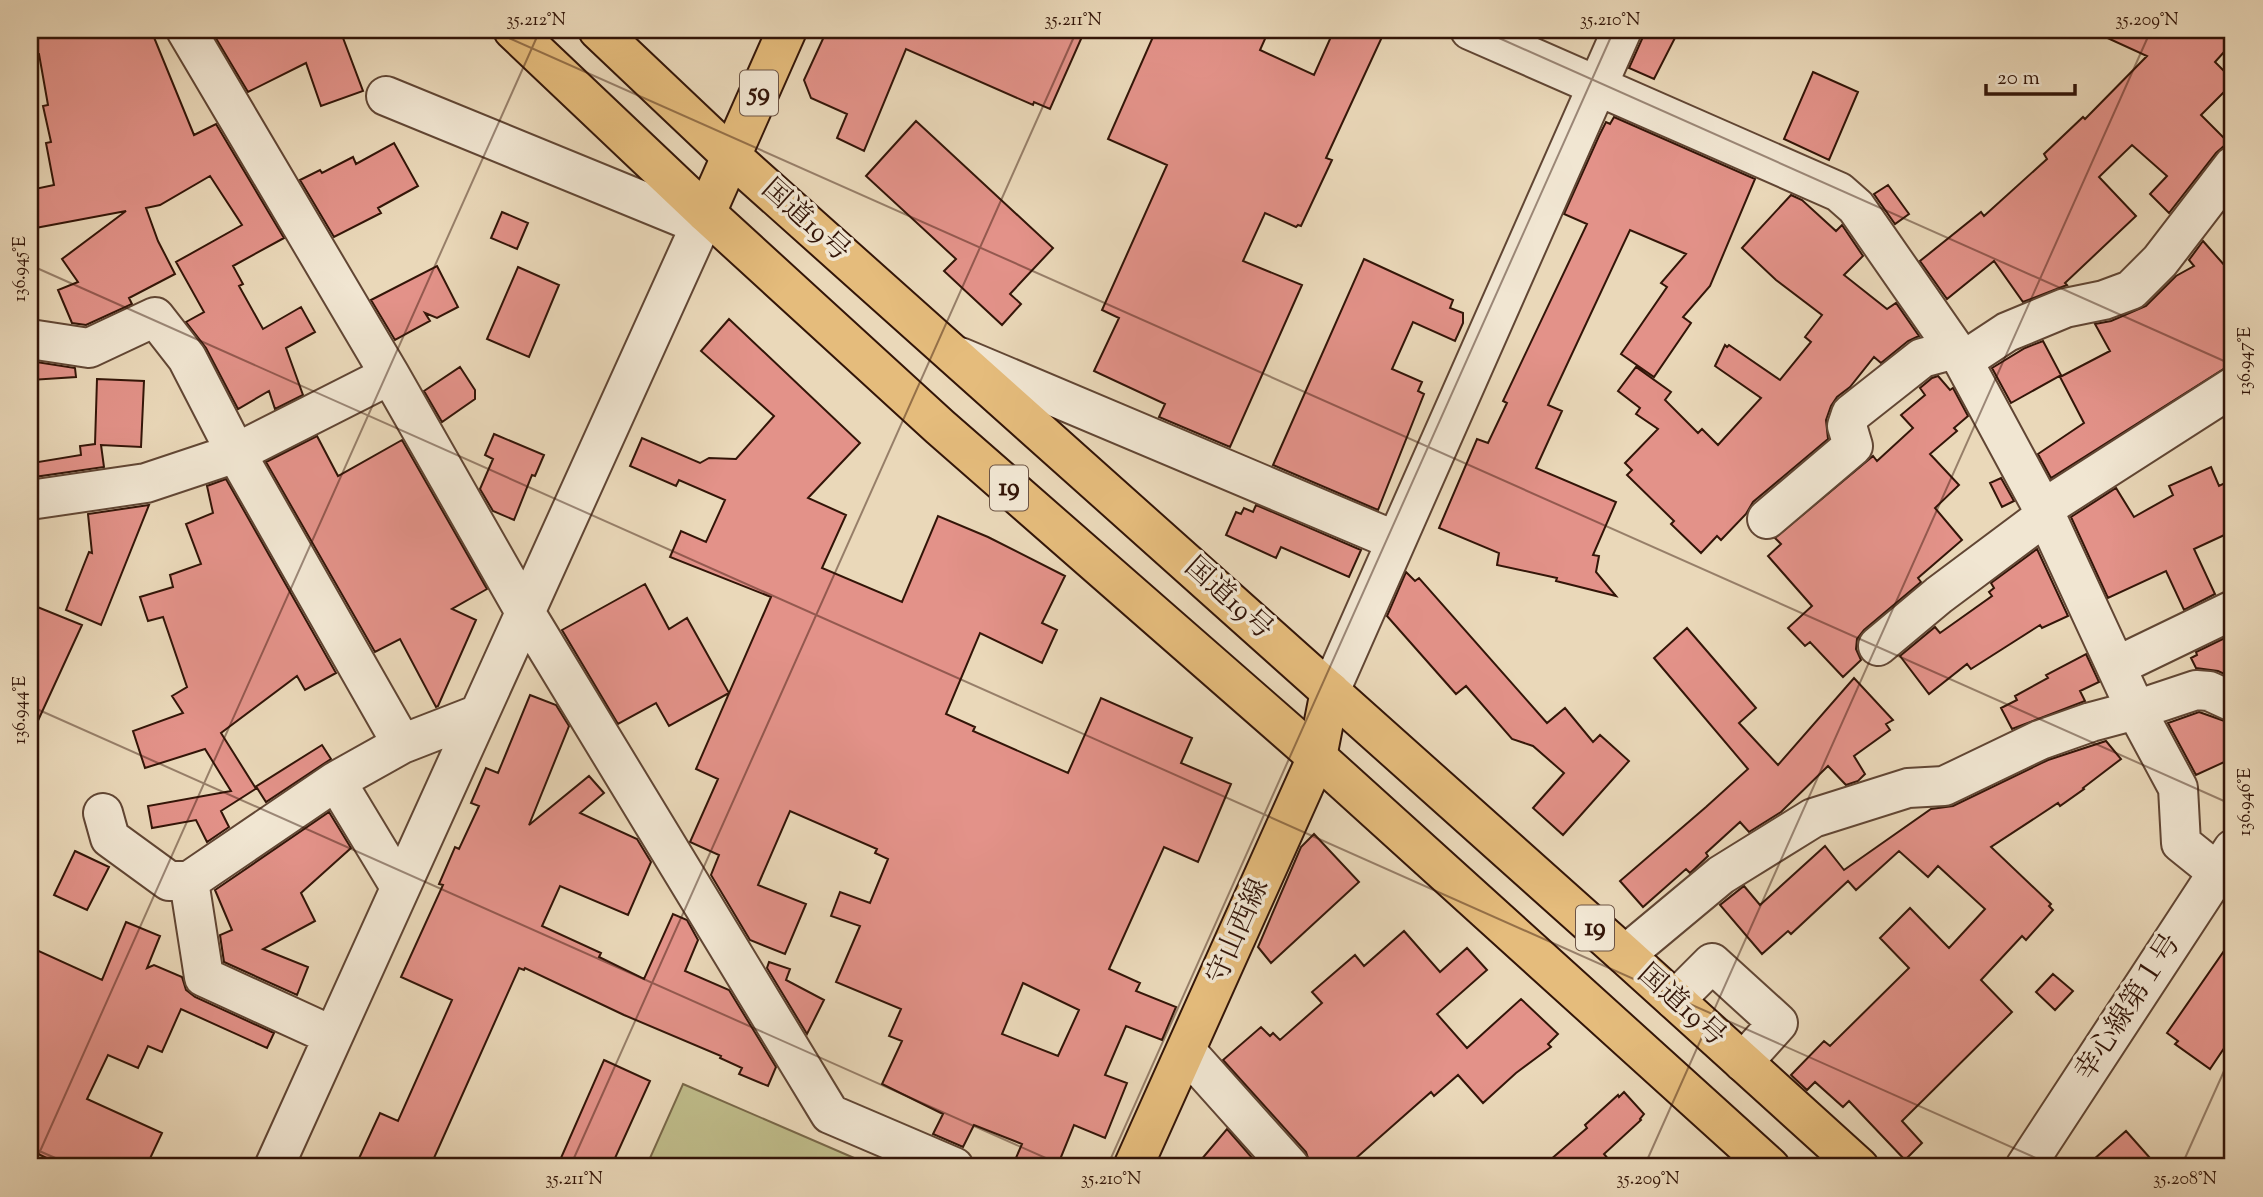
<svg xmlns="http://www.w3.org/2000/svg" width="2263" height="1197" viewBox="0 0 2263 1197" font-family="'Sorts Mill Goudy','Noto Serif JP',serif">
  <rect width="100%" height="100%" fill="#ead8b9"/>
  <filter id="stains"><feTurbulence type="fractalNoise" baseFrequency=".00286" numOctaves="4"/><feColorMatrix values="0 0 0 0 .2 0 0 0 0 .09 0 0 0 0 .02 0 0 0 .5 -.17"/></filter>
  <radialGradient id="worn" r=".72"><stop offset=".6" stop-color="#630" stop-opacity="0"/><stop offset="1" stop-color="#630" stop-opacity=".3"/></radialGradient>
  <!-- green -->
  <path fill="#bfbc8a" stroke="#796849" stroke-width="2" d="M683 1084 875 1167H646Z"/>
  <!-- building -->
  <path fill="#e39289" stroke="#331508" stroke-width="2" fill-rule="evenodd" d="M30 30H151L194 135 216 124 284 238 233 266 243 284 239 286 263 329 301 307 315 332 286 348 303 395 275 409 269 391 238 409 206 348 186 322 204 312 176 262 242 225 210 176 160 205 146 208 158 241 175 274 129 298 132 304 86 325 72 323 58 290 78 282 62 259 126 211 30 229V190L54 185 46 143 51 142 43 106 48 105 39 54 30 55Z
    M211 30H340L363 91 321 106 306 63 248 92Z
    M827 30H1085L1050 109 1034 102 1033 105 906 49 864 151 837 138 847 114 811 98 804 80Z
    M1156 30H1269L1260 50 1314 75 1334 30H1365L1382 37 1326 158 1332 160 1301 226 1298 225 1296 227 1265 213 1243 261 1302 285 1230 447 1159 417 1165 404 1094 371 1119 318 1102 310 1167 165 1108 139Z
    M1646 30H1679L1654 79 1629 68Z
    M2090 30H2233V42L2215 62 2233 80V83L2201 115 2231 145 2224 146 2216 153 2169 213 2150 194 2167 176 2132 145 2099 177 2136 216 2065 283 2067 285 2023 302 1994 261 1947 299 1920 261 1981 212 1984 216 2047 159 2044 154 2083 117 2085 119 2147 56Z
    M1813 72 1858 92 1829 160 1784 139Z
    M1614 117 1755 179 1710 286 1683 317 1691 323 1654 377 1621 354 1667 287 1661 283 1686 254 1630 230 1548 405 1562 411 1536 468 1616 502 1593 555 1599 556 1596 572 1616 596 1556 581 1557 578 1497 565 1499 553 1439 528 1477 439 1488 443 1507 403 1503 401 1587 224 1564 214 1599 136 1606 122 1610 124Z
    M916 121 1053 248 1010 294 1021 304 1002 325 944 271 956 259 866 176Z
    M394 143 418 186 378 208 381 213 334 237 300 180 320 170 322 173 353 157 356 164Z
    M1888 185 1909 214 1895 224 1874 194Z
    M1791 195 1802 200 1836 231 1842 225 1863 256 1844 275 1887 309 1896 303 1919 336 1908 341 1881 363 1874 357 1850 387 1837 397 1831 406 1826 420 1828 439 1753 502 1746 514 1721 540 1717 536 1701 553 1671 524 1674 521 1627 475 1632 470 1625 463 1658 429 1636 414 1640 408 1618 391 1636 367 1671 392 1665 400 1698 433 1702 429 1718 445 1761 398 1715 366 1725 345 1727 347 1729 345 1780 380 1811 342 1805 337 1822 315 1776 280 1742 248Z
    M502 212 528 223 517 249 491 238Z
    M2203 241 2233 275V363L2051 478 2038 454 2084 423 2060 377 2110 351 2095 324 2111 321 2146 306 2176 276 2194 266 2189 260Z
    M1364 259 1453 300 1450 308 1463 313V323L1455 341 1413 322 1392 369 1422 382 1418 391 1424 394 1378 510 1273 465Z
    M437 266 458 307 437 318 425 313 430 321 395 340 371 300Z
    M518 267 559 285 529 357 487 339Z
    M729 319 860 443 808 498 846 515 822 568 902 602 938 516 988 537 1065 576 1042 623 1057 630 1042 663 980 633 946 714 975 727 973 731 1068 773 1101 698 1192 738 1181 763 1231 784 1198 862 1164 847 1109 969 1140 983 1136 991 1176 1007 1162 1040 1126 1026 1105 1075 1127 1083 1105 1138 1074 1125 1057 1167H1012L1022 1144 974 1125 963 1147 933 1134 943 1114 882 1084 902 1041 889 1036 901 1009 836 982 860 926 831 916 840 892 870 903 888 859 875 853 877 849 790 811 758 885 806 904 785 954 750 940 711 875 719 855 690 842 718 779 696 769 771 597 670 557 681 531 706 542 725 500 679 480 676 486 630 466 642 438 700 463 709 458 736 459 774 416 701 351ZM1023 983 1079 1010 1058 1056 1002 1034Z
    M2043 341 2061 375 2011 403 1992 368 2025 348Z
    M30 361 75 368 76 377 31 380Z
    M460 367 475 390V399L442 422 424 391Z
    M1938 376 1950 390 1953 388 1968 416 1954 428 1957 431 1930 454 1959 485 1935 508 1962 540 1918 578 1921 582 1864 630 1857 639 1856 649 1861 660 1843 677 1810 642 1805 646 1788 628 1812 606 1768 556 1781 544 1775 538 1873 456 1877 461 1913 428 1901 415 1925 395 1920 388 1932 378Z
    M97 379 144 381 141 447 101 445 104 467 34 477 32 463 81 455 80 446 95 444Z
    M494 434 544 455 535 476 532 475 514 520 493 511 480 489 493 459 485 455Z
    M317 436 338 476 402 440 487 589 452 609 476 620 438 706 436 707 400 639 375 652 266 462Z
    M2211 467 2219 486 2233 479V531L2194 549 2215 594 2184 610 2166 571 2108 598 2071 517 2116 488 2134 517 2173 495 2169 486Z
    M2001 478 2014 501 2002 507 1990 483Z
    M226 479 336 673 305 690 297 676 221 733 255 787 322 745 331 759 266 802 257 788 221 811 229 827 207 842 196 820 152 828 148 806 231 791 205 749 145 768 133 731 183 713 172 696 187 687 163 617 148 621 140 597 173 587 170 575 201 564 186 524 213 513 207 486Z
    M149 505 101 625 66 610 89 552 92 553 88 514Z
    M1256 505 1361 550 1349 577 1281 547 1276 558 1226 535 1236 512 1241 514 1244 508 1253 512Z
    M2037 549 2068 616 2042 628 2040 625 1971 669 1967 664 1929 694 1900 656 1935 627 1940 633 1992 596 1989 592 1994 588 1991 583Z
    M1406 572 1415 581 1419 578 1547 723 1565 708 1593 742 1600 735 1629 761 1563 835 1533 808 1564 773 1533 746 1512 739 1466 686 1456 694 1387 616Z
    M645 584 669 629 687 618 729 693 669 726 656 703 618 724 562 630Z
    M30 604 82 625 30 738Z
    M1687 628 1756 708 1739 723 1778 765 1854 678 1893 720 1886 724 1890 730 1854 756 1865 774 1858 781 1846 785 1828 766 1781 812 1749 832 1740 822 1706 853 1708 856 1690 873 1686 869 1643 907 1620 881 1706 807 1748 769 1654 658Z
    M2233 634V678L2218 671 2196 668 2191 658 2197 655 2196 652Z
    M2086 654 2099 682 2080 691 2085 701 2012 729 2001 708 2017 700 2015 696 2048 678 2046 675Z
    M530 695 556 705 569 726 529 825 589 776 604 793 580 813 637 839 651 862 628 915 560 886 542 926 601 953 599 957 644 979 673 914 687 920 698 940 685 971 729 990 776 1067 768 1086 739 1074 742 1068 720 1058 721 1056 624 1015 525 968 524 970 519 968 430 1167H355L380 1113 398 1121 452 1000 401 977 443 885 439 884 455 847 459 849 479 806 471 803 486 768 498 773Z
    M2199 712 2233 724V758L2196 775 2168 723Z
    M2106 741 2121 759 2083 788 2084 789 2060 806 2058 803 1991 847 2051 904 2049 906 2053 910 2026 940 2022 936 1981 980 2012 1012 1902 1121 1922 1143 1905 1160 1849 1101 1843 1107 1815 1082 1807 1090 1791 1075 1824 1041 1830 1046 1909 968 1880 938 1910 908 1949 948 1985 909 1938 866 1928 877 1899 851 1856 890 1848 881 1791 934 1788 931 1762 954 1720 905 1744 886 1760 905 1825 846 1844 870 1931 809 1953 806 2048 760Z
    M329 812 351 848 301 893 315 921 263 949 308 967 297 995 224 962 220 935 232 930 215 890Z
    M1314 834 1359 882 1271 963 1258 947 1301 847Z
    M75 851 109 867 87 910 54 895Z
    M126 922 160 936 147 968 154 965 182 977 186 990 195 997 274 1033 267 1048 181 1009 162 1052 148 1046 138 1068 108 1055 87 1099 162 1133 146 1167H65L30 1150V947L102 980Z
    M1404 931 1440 972 1467 948 1487 970 1437 1014 1467 1048 1521 999 1558 1034 1548 1044 1551 1047 1516 1073 1483 1103 1458 1075 1434 1096 1431 1092 1346 1167H1311L1306 1152 1223 1060 1261 1027 1270 1036 1273 1033 1280 1040 1322 1003 1312 992 1355 955 1364 966Z
    M2233 938V1035L2210 1069 2175 1044 2178 1041 2167 1033Z
    M769 962 790 969 786 980 824 1000 807 1034 767 968Z
    M2053 974 2073 991 2055 1010 2036 992Z
    M604 1060 650 1081 611 1167H557Z
    M1624 1092 1644 1114 1640 1119 1641 1120 1604 1154 1615 1167H1542L1587 1128 1585 1125 1618 1095 1619 1097Z
    M1227 1129 1254 1160 1248 1167H1195Z
    M2126 1131 2158 1167H2085Z"/>
  <g fill="none" stroke-linecap="round" stroke-linejoin="round">
    <defs>
      <path id="minor" d="M186 30 390 375 525 612 830 1114 954 1167
        M1470 30 1839 192 1856 207 1963 361 2043 509 2136 710 2178 788 2181 843 2217 872
        M386 96 701 225
        M30 339 89 348 155 317 187 358 236 453 402 744 479 714
        M960 357 1396 541
        M1963 361 2007 332 2065 308 2104 300 2131 290 2160 261 2233 166
        M30 500 146 483 236 453 390 375
        M2043 509 2233 387
        M1767 519 1853 446 1847 426 1851 414 1922 358 1955 349
        M1878 646 1939 595 2046 515
        M2117 666 2233 610
        M1330 691 1622 30
        M336 781 400 887
        M103 813 110 838 169 881H189L336 781 402 744
        M189 881 204 977 333 1036
        M1625 955 1721 875 1813 818 1908 788 1944 786 2040 740 2091 722 2136 710 2196 690 2209 691 2233 702
        M1675 1000 1712 963 1778 1023 1743 1062
        M1186 1051 1290 1167
        M274 1167 706 213
        M2025 1167 2233 849"/>
      <path id="major" d="M706 213 787 30
        M1133 1167 1317 757 1330 691"/>
      <path id="highway" d="M513 30 706 213 940 427 1317 757 1770 1167
        M598 30 731 156 1625 955 1859 1167"/>
    </defs>
    <!-- minor casing -->
    <use href="#minor" stroke="#614634" stroke-width="42"/>
    <!-- major casing -->
    <use href="#major" stroke="#331508" stroke-width="42"/>
    <!-- highway casing -->
    <use href="#highway" stroke="#331508" stroke-width="42"/>
    <!-- minor -->
    <use href="#minor" stroke="#f1e6d2" stroke-width="38"/>
    <!-- major -->
    <use href="#major" stroke="#e5bc7c" stroke-width="38"/>
    <!-- highway -->
    <use href="#highway" stroke="#e5bc7c" stroke-width="38"/>
  </g>
  <!-- ticks -->
  <path fill="none" stroke="#331508" stroke-width="2" stroke-opacity="0.45" d="M491 30 2233 805M1481 30 2233 365M30 265 2056 1167M30 706 1066 1167M30 1147 76 1167M33 1167 540 30M570 1167 1077 30M1107 1167 1614 30M1644 1167 2151 30M2181 1167 2233 1051"/>
  <g text-anchor="middle" dominant-baseline="central" stroke-width="7" stroke-linejoin="round" paint-order="stroke">
    <!-- shield labels -->
    <g fill="#f1e6d2" stroke="#6c5445" stroke-width="2">
      <rect x="740" y="70.5" width="38" height="45" rx="5"/>
      <rect x="990" y="465.5" width="38" height="45" rx="5"/>
      <rect x="1576" y="905.5" width="38" height="45" rx="5"/>
    </g>
    <g font-size="26" font-weight="bold" fill="#331508">
      <text x="759" y="93">59</text>
      <text x="1009" y="488">19</text>
      <text x="1595" y="928">19</text>
    </g>
    <!-- street labels -->
    <g font-size="28" fill="#331508" stroke="#f1e6d2">
      <text transform="translate(805 221) rotate(42)">国道19号</text>
      <text transform="translate(1228 599) rotate(42)">国道19号</text>
      <text transform="translate(1239 932) rotate(-66)">守山西線</text>
      <text transform="translate(1681 1006) rotate(42)">国道19号</text>
      <text transform="translate(2129 1008) rotate(-57)">幸心線第１号</text>
    </g>
  </g>
  <!-- margin -->
  <rect width="2263" height="1197" fill="none" stroke="#ead8b9" stroke-width="77"/>
  <!-- scale -->
  <path d="M1986 84v10h89v-10" fill="none" stroke="#331508" stroke-width="3.5"/>
  <text x="1997" y="84" font-size="21" fill="#331508" stroke="#f1e6d2" stroke-width="5" paint-order="stroke">20 m</text>
  <rect x="38" y="38" width="2186" height="1120" fill="none" stroke="#331508" stroke-width="2.5"/>
  <g font-size="18" text-anchor="middle" fill="#331508">
    <text x="536" y="25">35.212°N</text>
    <text x="1073" y="25">35.211°N</text>
    <text x="1610" y="25">35.210°N</text>
    <text x="2147" y="25">35.209°N</text>
    <text transform="translate(19 269) rotate(-90)" y="6">136.945°E</text>
    <text transform="translate(2244 361) rotate(-90)" y="6">136.947°E</text>
    <text transform="translate(19 710) rotate(-90)" y="6">136.944°E</text>
    <text transform="translate(2244 802) rotate(-90)" y="6">136.946°E</text>
    <text x="574" y="1184">35.211°N</text>
    <text x="1111" y="1184">35.210°N</text>
    <text x="1648" y="1184">35.209°N</text>
    <text x="2185" y="1184">35.208°N</text>
  </g>
  <rect width="100%" height="100%" filter="url(#stains)"/>
  <rect width="100%" height="100%" fill="url(#worn)"/>
</svg>
